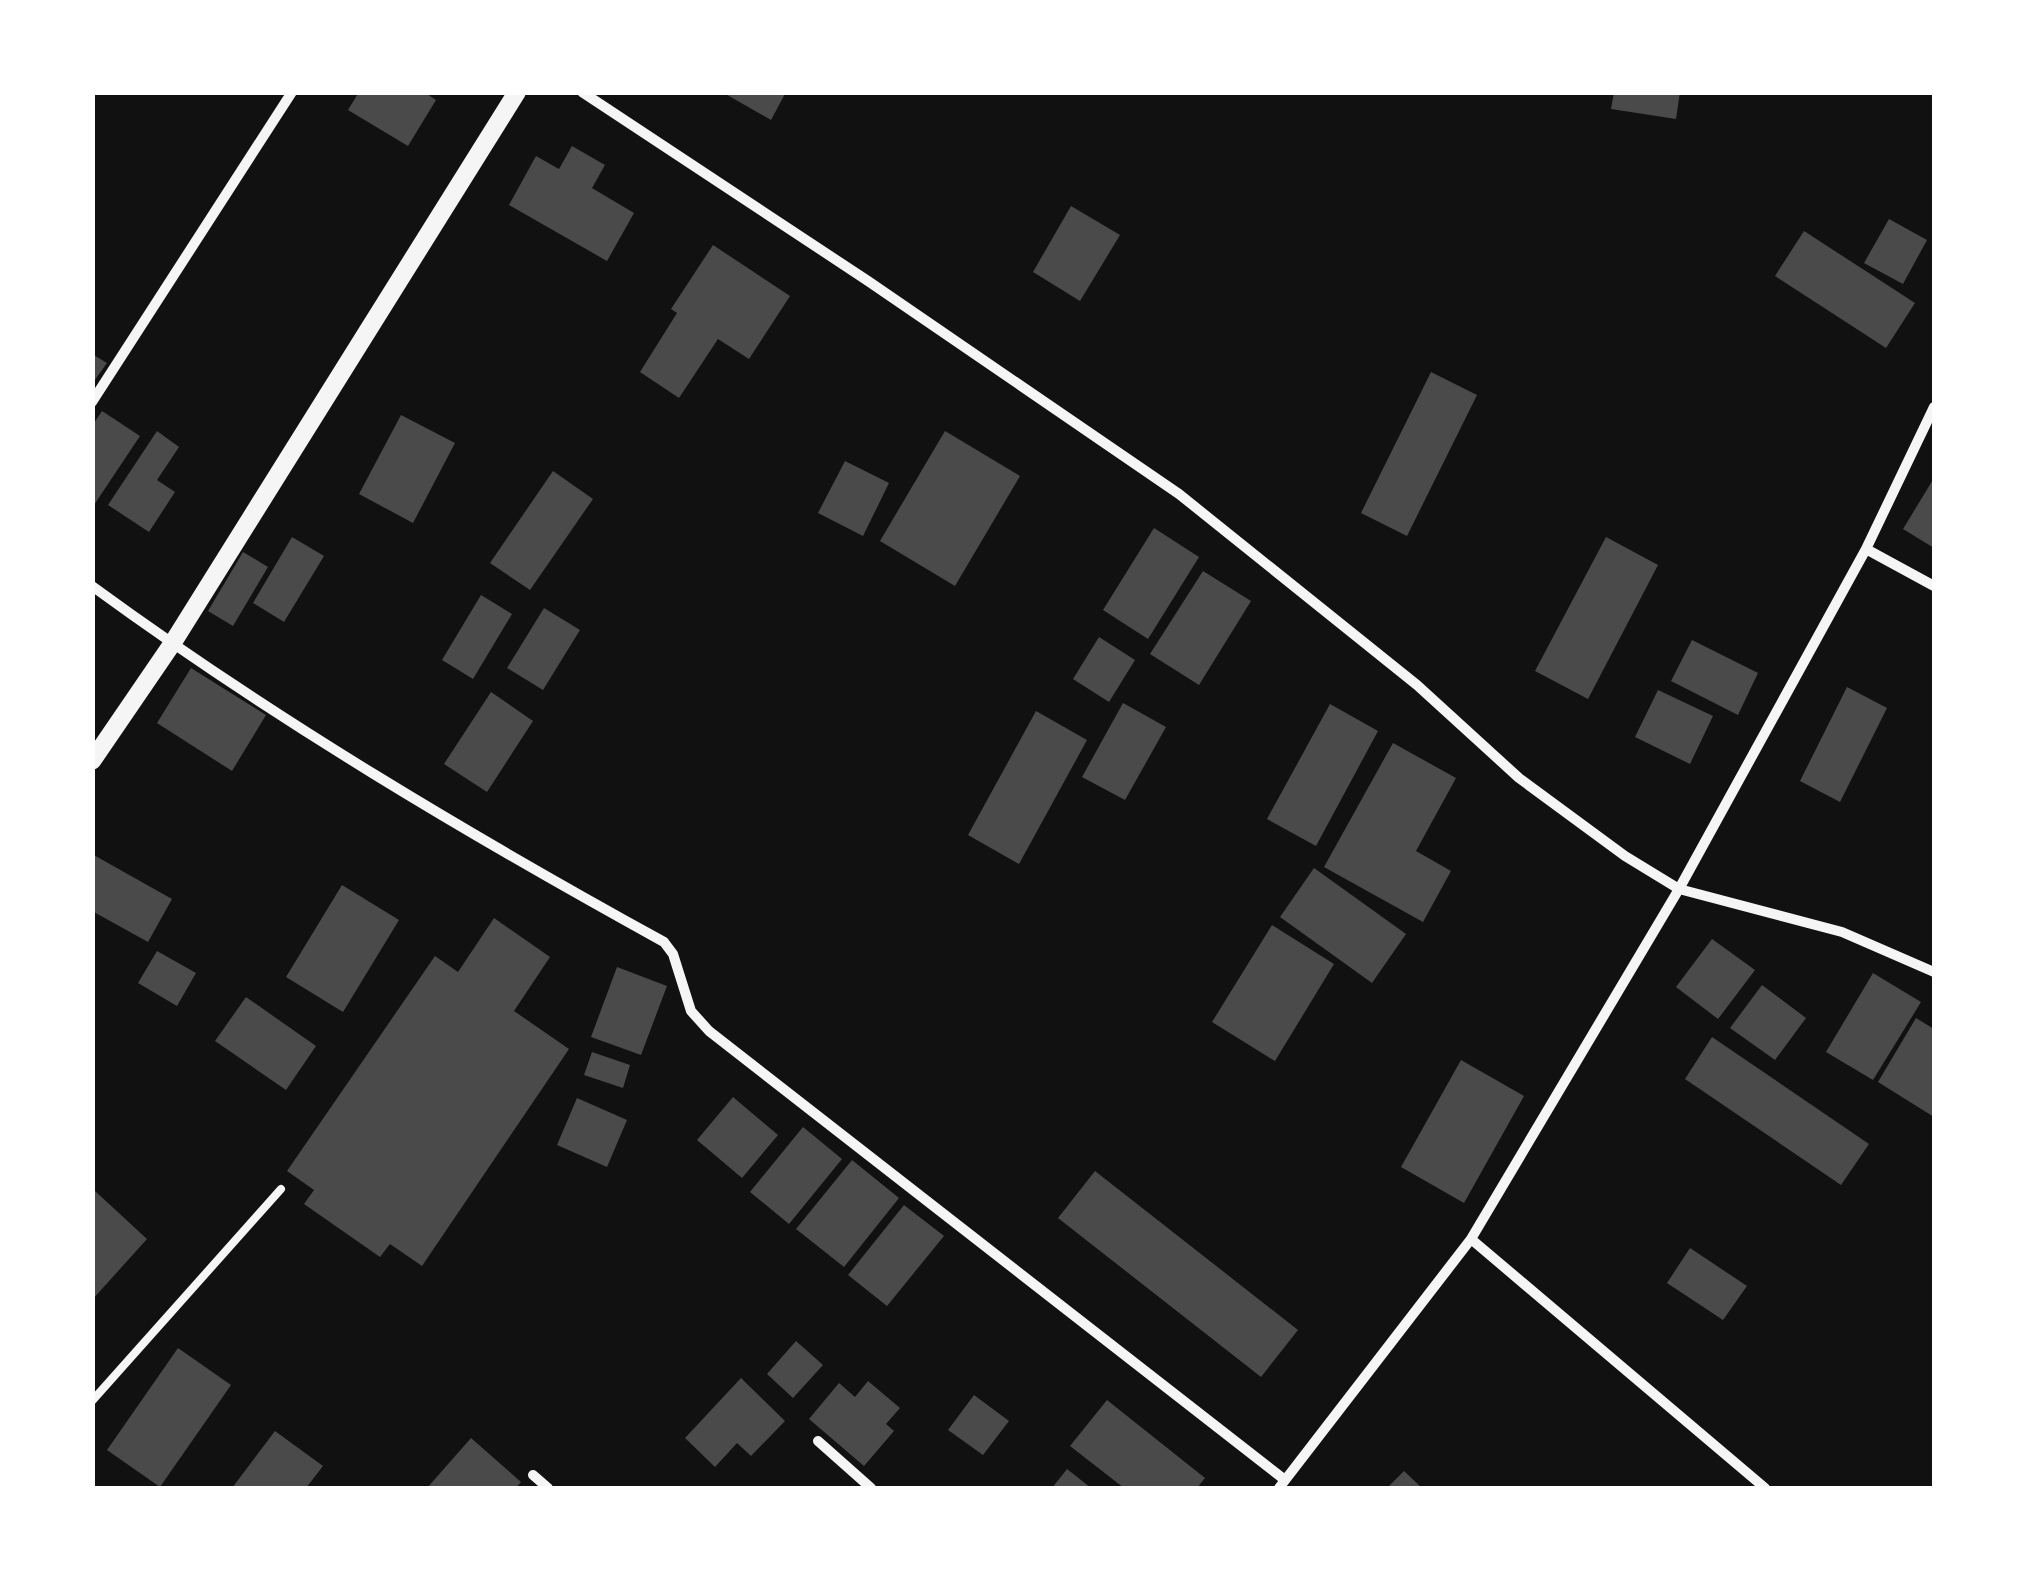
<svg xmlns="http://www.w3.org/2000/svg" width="2027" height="1581" viewBox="0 0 2027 1581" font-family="Bitter,serif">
  <rect width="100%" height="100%" fill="#111"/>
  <!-- building -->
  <path fill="#4a4a4a" d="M359 92H424L436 100 408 146 348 110Z
    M722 92H786L771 120Z
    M1614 92H1680L1676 119 1611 109Z
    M572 146 605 165 592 188 634 213 607 261 509 205 536 156 559 169Z
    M1071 206 1120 235 1080 301 1033 272Z
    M1889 219 1927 240 1903 284 1864 263Z
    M1804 231 1915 303 1886 348 1775 276Z
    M713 245 790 296 749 359 718 339 679 398 640 372 677 313 671 309Z
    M92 354 107 363 92 384Z
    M1431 372 1477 395 1407 536 1361 513Z
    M102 411 140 436 92 508V426Z
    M401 415 455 443 413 523 359 494Z
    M157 431 179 447 157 480 175 492 149 532 108 505Z
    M945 431 1020 476 955 586 880 541Z
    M845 461 889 483 863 536 818 513Z
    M553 471 593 499 530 590 490 563Z
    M1934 478V548L1903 529Z
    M1154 528 1199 557 1148 639 1103 610Z
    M292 537 324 556 284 622 253 603Z
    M1606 537 1658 565 1588 699 1535 671Z
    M243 552 268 567 233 626 208 611Z
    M1203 571 1251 601 1199 685 1150 654Z
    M481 595 512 614 473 679 442 660Z
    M544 608 580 630 543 690 507 668Z
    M1099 637 1135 660 1109 702 1073 679Z
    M1692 640 1758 673 1738 715 1671 681Z
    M191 668 266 715 232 771 157 723Z
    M1847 687 1887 708 1840 802 1800 781Z
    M1658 690 1713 716 1690 764 1635 737Z
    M491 692 533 721 487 792 444 764Z
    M1123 703 1166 727 1125 800 1082 777Z
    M1330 704 1378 731 1316 846 1267 819Z
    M1036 711 1087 740 1019 864 968 835Z
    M1393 743 1456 778 1416 851 1451 871 1423 922 1324 867Z
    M92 854 172 899 148 942 92 911Z
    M1314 868 1406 934 1372 983 1280 917Z
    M342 885 399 920 343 1012 286 977Z
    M494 918 550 957 514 1011 569 1049 422 1266 390 1244 380 1257 304 1204 314 1190 287 1171 435 956 458 972Z
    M1272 925 1334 964 1275 1061 1212 1022Z
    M1712 939 1755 970 1718 1019 1676 987Z
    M157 951 196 973 177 1006 138 983Z
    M617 967 667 986 641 1055 591 1037Z
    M1873 973 1921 1002 1873 1080 1826 1052Z
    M1762 985 1806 1018 1775 1060 1730 1028Z
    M246 997 316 1046 286 1090 215 1041Z
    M1916 1018 1934 1029V1117L1878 1082Z
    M1712 1037 1869 1144 1841 1185 1685 1079Z
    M592 1052 630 1065 623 1088 584 1075Z
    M1461 1060 1524 1096 1464 1203 1401 1167Z
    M733 1097 778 1135 742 1178 697 1140Z
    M577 1098 627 1120 607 1167 557 1145Z
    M803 1127 842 1159 789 1224 750 1192Z
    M852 1160 899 1198 844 1267 796 1229Z
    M1095 1171 1298 1330 1261 1377 1058 1218Z
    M95 1191 147 1239 92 1300V1194Z
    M904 1205 944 1236 887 1306 848 1275Z
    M1690 1248 1747 1286 1723 1320 1667 1283Z
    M796 1341 823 1365 793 1398 767 1374Z
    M178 1348 231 1385 160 1487 107 1450Z
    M741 1378 785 1421 751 1456 737 1443 715 1467 685 1438Z
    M868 1381 900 1408 886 1424 894 1431 864 1466 809 1419 839 1383 855 1397Z
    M974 1395 1009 1421 983 1455 948 1430Z
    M1107 1400 1205 1478 1197 1488H1124L1070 1446Z
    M275 1431 323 1466 306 1488H232Z
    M471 1438 521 1482 516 1488H427Z
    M1067 1469 1091 1488H1052Z
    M1404 1471 1422 1488H1387Z"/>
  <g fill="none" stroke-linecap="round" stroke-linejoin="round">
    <!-- service -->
    <path stroke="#f5f5f5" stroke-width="8" d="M92 1401 281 1189"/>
    <!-- minor -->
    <path stroke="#f5f5f5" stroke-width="10" d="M582 92 868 281 1179 494 1417 685 1519 778 1625 856 1679 889 1842 932 1934 972
      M92 402 292 92
      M1866 549 1934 586
      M92 586C274 719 468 834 664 942L673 954 691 1011 709 1031 1285 1480
      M1471 1239 1765 1488
      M818 1441 871 1488
      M533 1475 548 1488
      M1279 1488 1471 1239 1679 889 1866 549 1934 407"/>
    <!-- tertiary -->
    <path stroke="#f5f5f5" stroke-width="18" d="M92 761 172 644 517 92"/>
  </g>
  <!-- border -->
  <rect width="2027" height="1581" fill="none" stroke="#ffffff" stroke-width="190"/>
</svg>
